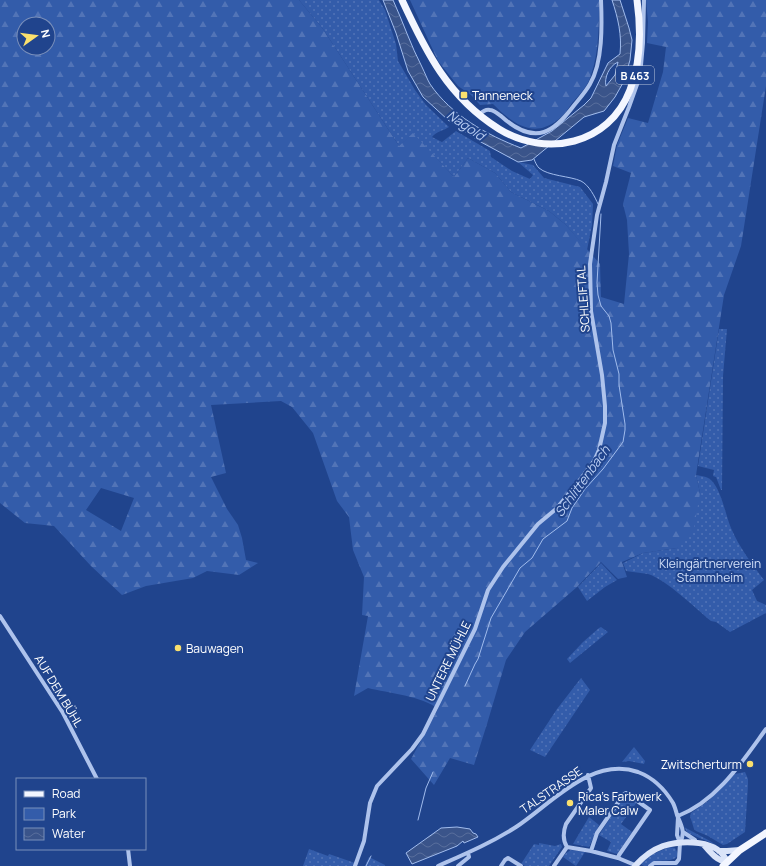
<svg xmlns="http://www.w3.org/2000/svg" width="766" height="866" viewBox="0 0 766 866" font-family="Manrope,sans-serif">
  <defs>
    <pattern id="green-dots" width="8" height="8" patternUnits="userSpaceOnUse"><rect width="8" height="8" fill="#335caa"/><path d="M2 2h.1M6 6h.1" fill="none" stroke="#5274b7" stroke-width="1.8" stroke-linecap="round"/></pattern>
    <pattern id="forest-firs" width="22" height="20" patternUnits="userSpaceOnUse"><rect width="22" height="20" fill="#335caa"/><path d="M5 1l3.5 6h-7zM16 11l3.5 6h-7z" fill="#5274b7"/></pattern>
    <pattern id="water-waves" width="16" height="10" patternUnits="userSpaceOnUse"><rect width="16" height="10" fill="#3a548a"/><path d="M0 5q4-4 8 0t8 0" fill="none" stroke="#586e9c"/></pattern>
  </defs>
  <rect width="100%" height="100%" fill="#20448d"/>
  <!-- green -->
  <path fill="url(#green-dots)" d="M299 0H379L385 10 396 44 398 61 415 90 426 105 449 127C443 131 437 131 432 137L442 142 456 131 490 151 491 157 512 171 530 179 533 175 518 162 533 165 544 178 580 187 593 204 592 225 587 250 566 225 549 211 511 192 495 173 468 158 454 177 413 134 399 146 323 29Z
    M719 329H727L723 376 722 490H721L716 477 713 476 714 470 698 466Z
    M696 475C701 476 707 476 711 480 722 491 725 514 731 528 739 547 752 564 764 580L752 590 757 601 766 605V613L730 632 716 622 711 621C695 608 667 580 648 574 641 573 633 572 626 571L623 563 643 553 677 548 700 493Z
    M601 563 617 580 605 587 587 601 578 587Z
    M601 627 608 632 570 663 567 659 583 642 599 628Z
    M581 678 590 690 545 757 530 750 557 709Z
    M634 747 645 761 644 764 629 761 622 762Z
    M745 772 748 779V785L745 832 727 844 723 845 708 836 696 831 694 829 690 816 691 813 708 801 735 774Z
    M624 797H629L637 802 621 824 632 832 617 854 607 851 611 842 599 835Z
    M589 817 599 825 589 847 573 844Z
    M684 827 710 841 716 845 688 833Z
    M539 843 555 846 561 844 562 847 549 866H525L521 864 534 844 539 845Z
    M669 847 675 848C685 863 662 860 654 861L648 866H644L641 864 651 855Z
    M309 849 328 856 329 854 355 863 354 866H303Z
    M571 850 585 852 576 866 563 857 566 853Z
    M369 857 385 865V866H365Z"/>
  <!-- forest -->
  <path fill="url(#forest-firs)" fill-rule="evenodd" d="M0 0H299L323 29 399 146 413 133 454 177 468 158 495 173 511 192 549 211 566 225 600 264 601 297 624 304 629 254 627 220 623 204 631 173 613 166 617 145 628 118 648 123 663 72 666 47 647 43 648 22 646 0H766V86L741 246 724 295 696 475 700 493 694 528 683 543 677 548 643 553 622 562 627 577 618 579 601 562 577 587 525 632 506 660 487 724 474 765 450 758 434 785 411 759 438 709C423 696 388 693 368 688L354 696 368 616 362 615 364 577 353 550 349 517 337 501 313 433 292 407 281 401 211 405 226 473 211 477 227 509 238 525 242 538 246 560 258 563 239 575 207 571 193 578 146 586 122 595 91 566 54 526 25 523 0 503ZM24 24H48V48H24ZM101 488 134 498 121 531 86 510Z
    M410 0H599C599 25 599 52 591 75 588 86 579 95 572 103 568 109 563 117 556 121 532 139 511 122 493 104L480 105 471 95 458 86 438 61Z"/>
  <!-- water -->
  <path fill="url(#water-waves)" stroke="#a1bced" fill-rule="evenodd" d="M383 0H393C403 22 411 46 422 67 425 73 427 79 430 84 451 115 487 135 521 148L552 131 584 105 591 98 608 63 620 54C622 35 618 18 612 0H620L629 28 632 40 630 60 624 81 615 97 604 111 584 117 532 160 518 162 479 141 448 120 423 97 408 71 396 33ZM618 62 615 75 606 86C604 78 609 66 618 62Z
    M457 827 470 829 473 833 476 834 478 837 464 843 463 841 457 846 412 864 406 853 441 828Z"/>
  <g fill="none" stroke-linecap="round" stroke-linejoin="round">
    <!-- stream -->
    <path stroke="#a1bced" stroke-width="1" d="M534 159C535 162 537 166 539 168 548 176 570 176 581 181 589 185 595 197 598 204
      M465 686 475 664 478 659 491 618 520 568 532 558 543 539 567 521 572 508 585 489 603 469 623 442 625 430V424L619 385V374L613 350 611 323 609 316 601 306 598 295 597 283 601 214
      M418 820 426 788 433 772
      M366 866 371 856"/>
    <!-- street -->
    <path stroke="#aec3ec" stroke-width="4" d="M480 114C482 112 486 109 490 110 494 110 498 114 501 116 513 127 528 137 544 132 556 128 565 117 572 108 578 100 585 93 590 84 603 62 602 25 601 0
      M0 616 63 713 97 779
      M678 816C717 801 742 762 766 729
      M683 832 695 840 696 843
      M567 847C562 839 563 832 566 824L591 788 588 775
      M128 849 130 866
      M591 851 597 833 624 794 626 793 650 810 619 855 618 858
      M355 866 364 841 370 803 377 786 412 749 423 734 475 629 488 590 503 567 538 524 556 509 577 484 594 461 599 450 605 423V406L602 375 591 311 590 264 597 215 606 182 614 145 629 107 640 76 643 43 644 0
      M438 866C465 854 491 843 516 827 551 804 591 756 638 772 654 778 664 788 673 803 675 807 676 811 677 815 681 825 686 832 680 843
      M458 866 469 857 468 853
      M501 866 505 860 508 858 521 866
      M554 866 567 847 591 851 618 858 635 865
      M650 866 654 863H676L679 859 680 843 677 835 678 817"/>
    <!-- secondary -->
    <path stroke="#dae4f9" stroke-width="6" d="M704 845C710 852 717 861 727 862
      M719 851H727L740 850
      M635 866C642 858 652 850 663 846 682 840 719 839 727 862"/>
    <!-- primary -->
    <path stroke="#f3f6ff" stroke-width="7" d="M402 0C426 52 448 97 499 129 546 158 609 145 630 90 641 62 641 29 637 0
      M723 866 740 850 766 833"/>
  </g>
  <!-- markers -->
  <g fill="#fae06e" stroke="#20448d" stroke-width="1.5">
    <rect x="460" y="91" width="8" height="8" rx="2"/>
    <circle cx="178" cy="648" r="4"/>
    <circle cx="750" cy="764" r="4"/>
    <circle cx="570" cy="803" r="4"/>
  </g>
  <g text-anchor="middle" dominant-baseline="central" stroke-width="4" stroke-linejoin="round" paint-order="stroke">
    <!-- shield labels -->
    <rect fill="#20448d" stroke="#bcc7dd" stroke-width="1" x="616" y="66" width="38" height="18" rx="3"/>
    <g font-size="11" font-weight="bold" fill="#fff">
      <text x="635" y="75">B 463</text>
    </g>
    <!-- poi labels -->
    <g font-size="12" fill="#fff" stroke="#20448d" text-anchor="start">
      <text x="472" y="95">Tanneneck</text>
      <text x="186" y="648">Bauwagen</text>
      <text x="742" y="764" text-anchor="end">Zwitscherturm</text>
      <text x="578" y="796">Rica's Farbwerk<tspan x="578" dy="14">Maler Calw</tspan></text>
    </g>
    <!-- street labels -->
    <g font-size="12" fill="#fff" stroke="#20448d">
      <text transform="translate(583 299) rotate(-94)">SCHLEIFTAL</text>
      <text transform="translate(448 661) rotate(-64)">UNTERE MÜHLE</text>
      <text transform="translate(59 691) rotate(59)">AUF DEM BÜHL</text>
      <text transform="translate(551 790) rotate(-35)">TALSTRASSE</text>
    </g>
    <!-- park labels -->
    <g font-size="12" fill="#d3e0f9" stroke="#20448d">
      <text x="710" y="563">Kleingärtnerverein<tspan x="710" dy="14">Stammheim</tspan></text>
    </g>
    <!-- water labels -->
    <g font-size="13" font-style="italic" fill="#bacef3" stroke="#20448d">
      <text transform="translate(466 125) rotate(34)">Nagold</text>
      <text transform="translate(582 481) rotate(-54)">Schlittenbach</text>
    </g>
  </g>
  <!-- legend -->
  <rect x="16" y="778" width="130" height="72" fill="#20448d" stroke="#798fbb"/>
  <rect x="24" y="791" width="20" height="6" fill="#f3f6ff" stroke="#798fbb"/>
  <text x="52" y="798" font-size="12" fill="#ffffff">Road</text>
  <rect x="24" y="808" width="20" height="12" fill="#335caa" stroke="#798fbb"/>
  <text x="52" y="818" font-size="12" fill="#ffffff">Park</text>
  <rect x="24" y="828" width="20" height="12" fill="url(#water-waves)" stroke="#798fbb"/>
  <text x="52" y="838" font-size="12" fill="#ffffff">Water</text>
  <!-- north arrow -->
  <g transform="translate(36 36) rotate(76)"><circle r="19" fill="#20448d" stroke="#798fbb"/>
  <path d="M0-3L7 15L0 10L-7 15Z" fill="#fae06e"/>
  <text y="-6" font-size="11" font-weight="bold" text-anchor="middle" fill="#ffffff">N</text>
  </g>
</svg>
